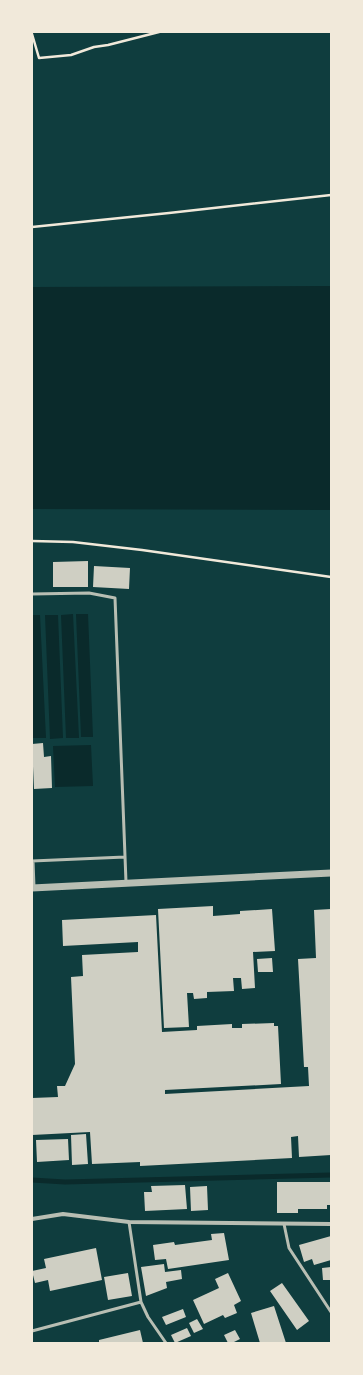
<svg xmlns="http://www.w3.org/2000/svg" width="363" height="1375" viewBox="0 0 363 1375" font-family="'Alegreya Sans',sans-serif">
  <rect width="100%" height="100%" fill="#0f3d3e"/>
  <!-- water -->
  <path fill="#0a2a2b" d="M331 286V510L32 509V287Z
    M73 614 79 738H66L61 615Z
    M76 614H88L93 737H81Z
    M32 615H40L46 738H33L32 706Z
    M45 615H58L63 738 50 739Z
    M91 745 93 786 55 787 53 746Z"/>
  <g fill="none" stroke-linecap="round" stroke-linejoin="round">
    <!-- stream -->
    <path stroke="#0a2a2b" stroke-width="5" d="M32 1180 65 1182 331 1175"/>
  </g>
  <!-- building -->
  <path fill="#cfcfc3" d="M88 561V587H53V562Z
    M94 566 130 568 129 589 93 587Z
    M43 743 44 757 51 756 52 788 34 789 32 744Z
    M213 906V916L240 914V911L272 909 275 951 253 952 255 988 242 989 241 978H233L234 991 207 992V998L194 999 193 993H187L189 1027 164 1028 158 909Z
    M331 909V1155L299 1157 298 1136 291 1137 292 1158 140 1166V1162L92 1164 90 1132 32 1135V1098L58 1097 57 1086H65L75 1064 71 977 83 976 82 955 138 952V942L63 946 62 920 156 915 162 1032 197 1030V1026L232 1024V1028H242V1024L274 1023V1026H278L281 1084 165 1090V1094L309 1086 308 1067H304L298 959 316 958 314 910Z
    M272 958 273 972H258L257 959Z
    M86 1134 88 1164 72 1165 71 1135Z
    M68 1139 69 1160 37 1162 36 1140Z
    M277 1182H331V1205H327V1209H298V1213H277Z
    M185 1185 187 1209 145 1211 144 1192H152L151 1186Z
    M207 1186 208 1210 191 1211 190 1187Z
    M224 1233 229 1260 168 1269 166 1259 155 1260 153 1245 174 1242 175 1245 212 1240 211 1234Z
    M331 1236V1260L314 1265 312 1259 304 1262 299 1245Z
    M96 1248 102 1280 50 1291 48 1280 35 1283 32 1271 46 1268 44 1259Z
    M164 1264 165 1272 181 1270 182 1279 166 1282 167 1288 146 1296 141 1267Z
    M331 1267V1280H323L322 1268Z
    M128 1273 132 1296 108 1300 104 1277Z
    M228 1273 241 1301 234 1305 237 1313 225 1318 223 1315 204 1324 193 1300 219 1288 215 1279Z
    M282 1283 309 1321 297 1330 270 1291Z
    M274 1306 286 1343H260L251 1313Z
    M183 1309 186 1317 166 1325 162 1317Z
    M197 1319 203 1329 194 1333 189 1323Z
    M187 1328 191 1336 175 1343 171 1335Z
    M140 1330 143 1343H99V1340Z
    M235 1330 240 1339 232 1343H228L224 1335Z"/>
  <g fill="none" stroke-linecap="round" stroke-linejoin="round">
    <!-- path -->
    <path stroke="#f1e9da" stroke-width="2.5" d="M32 34 39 58 71 55 94 47 108 45 159 32
      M32 227 169 213 331 195
      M32 541 73 542 142 550 331 577"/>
    <!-- service -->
    <path stroke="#b8beb3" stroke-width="3" d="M32 594 89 593 115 598 126 882
      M32 861 125 857
      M33 861 34 887
      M129 1222 141 1302 148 1317 166 1343
      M284 1224 289 1248 331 1312
      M32 1331 141 1302"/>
    <!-- minor -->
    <path stroke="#b8beb3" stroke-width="4" d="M32 1219 63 1214 129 1222 331 1224"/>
    <!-- tertiary -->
    <path stroke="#b8beb3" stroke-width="7" d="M32 888 331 873"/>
  </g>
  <!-- border -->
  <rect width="363" height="1375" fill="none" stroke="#f1e9da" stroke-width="66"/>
</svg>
